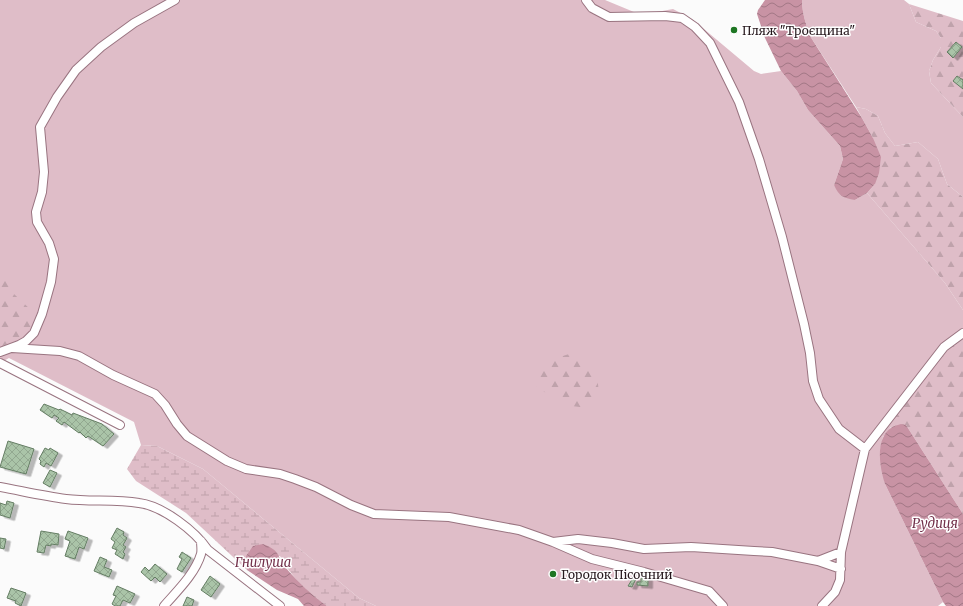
<svg xmlns="http://www.w3.org/2000/svg" width="963" height="606" viewBox="0 0 963 606" font-family="Merriweather,serif">
  <defs>
    <pattern id="forest-firs" width="22" height="20" patternUnits="userSpaceOnUse"><rect width="22" height="20" fill="#dfbdc8"/><path d="M5 1l3.5 6h-7zM16 11l3.5 6h-7z" fill="#bfa2ab"/></pattern>
    <pattern id="wetland-marsh" width="20" height="14" patternUnits="userSpaceOnUse"><rect width="20" height="14" fill="#dfbdc8"/><path d="M1 5h8M5 5V1M11 12h8M15 12V8" fill="none" stroke="#bfa2ab"/></pattern>
    <pattern id="water-waves" width="16" height="10" patternUnits="userSpaceOnUse"><rect width="16" height="10" fill="#c893a4"/><path d="M0 5q4-4 8 0t8 0" fill="none" stroke="#a27785"/></pattern>
    <pattern id="building-cross-hatch" width="8" height="8" patternUnits="userSpaceOnUse"><rect width="8" height="8" fill="#aac4a8"/><path d="M0 0l8 8M0 8l8-8" fill="none" stroke="#92a890"/></pattern>
    <filter id="shadow"><feDropShadow dx="4.5" dy="2.5" stdDeviation="0" flood-color="#0004"/></filter>
  </defs>
  <rect width="100%" height="100%" fill="#fbfbfb"/>
  <!-- green -->
  <path fill="#dfbdc8" d="M0 0H605L634 12 646 14 673 9 692 19 754 71 761 74 781 71 797 91 808 110 840 146 843 159 834 185 855 200 867 193 945 283 963 310V329L942 346 878 431 883 437 880 451 885 484 943 602 938 606H376L359 598 203 469 157 446 141 445 134 422 9 358 0 363Z
    M802 0H904L909 4 916 22 936 31 941 38V47L933 60 929 71 931 83 963 117V197L947 184 938 159 918 142 895 146 885 133 878 116 866 109 856 107 810 36C806 24 802 13 802 0Z"/>
  <!-- forest -->
  <path fill="url(#forest-firs)" d="M909 4 963 21V117L931 83 929 71 933 60 941 47V38L936 31 916 22Z
    M856 107 866 109 878 116 885 133 895 146 918 142 938 159 947 184 963 197V310L945 283 867 193 875 184 873 138Z
    M0 267 14 283V294L32 311 33 324 23 338 0 347Z
    M963 329V514L906 425 891 427 883 437 877 431 942 346Z
    M569 354C590 368 603 373 597 401L587 408 572 406 546 393 537 387 534 377C544 365 554 358 569 354Z"/>
  <!-- wetland -->
  <path fill="url(#wetland-marsh)" d="M141 445 157 446 203 469 359 598 376 606H327C309 593 290 576 280 556H246L247 570 186 513 136 481 127 469Z"/>
  <!-- water -->
  <path fill="url(#water-waves)" d="M765 0H802C802 13 806 24 810 36L862 118 873 138 881 157 879 173 875 184 867 193 855 200C843 198 839 196 834 185L843 159 840 146 808 110 797 91 781 71 765 38 757 14 758 10Z
    M901 424 906 425 963 514V606H946L943 602 885 484C880 468 874 439 892 427 894 426 898 425 901 424Z
    M263 544C281 551 276 555 286 568 298 582 312 595 327 606H304L298 599 277 590 247 570 246 556 253 546Z"/>
  <!-- building -->
  <path fill="url(#building-cross-hatch)" stroke="#647d63" filter="url(#shadow)" d="M956 42 962 47 953 58 947 52Z
    M957 76 963 80V89L953 81Z
    M44 404 59 410 60 409 72 415 73 413 102 424 114 434 103 446 88 436 86 438 80 432 79 433 64 422 62 425 56 421 59 418 54 415 52 418 40 410Z
    M8 441 34 449 26 474 0 467Z
    M45 448 49 450 50 448 58 453 51 466 46 463 44 467 40 464 41 461 39 459Z
    M50 470 57 473 50 487 43 483Z
    M7 501 14 503 10 518 0 515V503L6 505Z
    M117 528 124 532 123 535 127 538 123 545 126 547 123 552 125 554 123 559 115 554 117 550 112 548 115 542 111 539Z
    M41 531 59 534 58 545 51 544V546L46 545 44 553 37 552Z
    M68 531 88 538 84 549 79 547 75 559 65 556 70 541 65 539Z
    M0 538 6 539 4 549 0 548Z
    M182 552 191 558 182 572 177 569 182 559 179 557Z
    M100 557 107 560 104 567 112 570 109 577 94 571Z
    M155 564 167 574 160 582 155 577 151 581 141 572 145 567 149 571Z
    M210 576 220 584 211 597 201 590Z
    M641 576H648V586L637 585V582H641Z
    M633 578 636 579 632 587 628 586Z
    M117 586 135 594 130 603 123 600 120 606H115L112 604 116 596 113 595Z
    M11 588 26 593 21 606 15 603 16 601 7 598Z
    M187 597 194 600 192 606H183Z"/>
  <g fill="none" stroke-linecap="round" stroke-linejoin="round">
    <defs>
      <path id="minor" d="M586 0 592 8 609 17 665 16 682 18 695 27 710 43 739 102 759 159 782 237 804 324 810 353 813 381 819 399 839 429 865 449
        M12 348 60 351 79 356 113 375 155 394 165 405 177 424 187 436 227 461 246 469 280 474 295 479 316 487 351 505 374 514 449 517 519 530 553 542 592 559 644 572 709 591 723 606
        M0 352 19 345 26 341 34 333 42 314 51 282 54 259 49 243 37 222 36 212 42 192 44 172 40 127 57 97 76 70 101 47 134 23 175 0
        M0 363 120 425
        M0 487C22 491 44 496 66 499 90 502 115 499 139 503 163 506 195 531 208 550L280 606
        M553 542 578 539 612 543 644 549 691 547 754 551 772 552 818 561 841 552
        M818 561 841 569
        M164 606C177 591 195 574 201 554 202 550 201 545 201 541
        M822 606 835 592 840 580 841 552 865 449 944 347 963 333"/>
    </defs>
    <!-- minor casing -->
    <use href="#minor" stroke="#997480" stroke-width="10"/>
    <!-- minor -->
    <use href="#minor" stroke="#fff" stroke-width="8"/>
  </g>
  <!-- markers -->
  <g fill="#1e7623" stroke="#fff" stroke-width="1.5">
    <circle cx="734" cy="30" r="4"/>
    <circle cx="553" cy="574" r="4"/>
  </g>
  <g text-anchor="middle" dominant-baseline="central" stroke-width="3" stroke-linejoin="round" paint-order="stroke">
    <!-- poi labels -->
    <g font-size="12" fill="#26181d" stroke="#fff" text-anchor="start">
      <text x="742" y="30">Пляж "Троєщина"</text>
      <text x="561" y="574">Городок Пісочний</text>
    </g>
    <!-- water labels -->
    <g font-size="13" font-style="italic" fill="#72304a" stroke="#fff">
      <text x="935" y="523">Рудиця</text>
      <text x="263" y="562">Гнилуша</text>
    </g>
  </g>
</svg>
